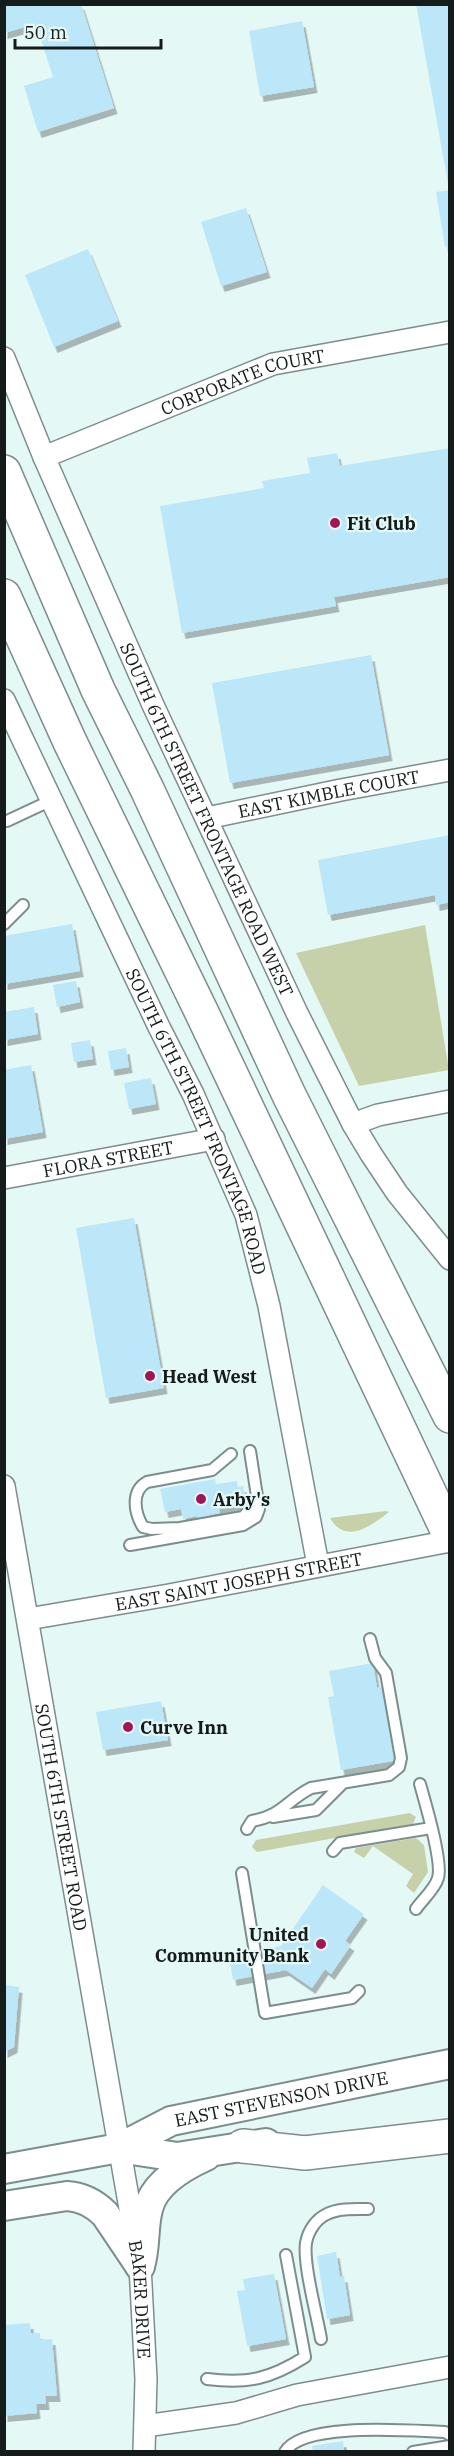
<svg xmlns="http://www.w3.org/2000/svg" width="454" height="2456" viewBox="0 0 454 2456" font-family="'IBM Plex Serif',serif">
  <defs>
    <filter id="shadow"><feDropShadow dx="3.5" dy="6" stdDeviation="0" flood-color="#0004"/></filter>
  </defs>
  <rect width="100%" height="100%" fill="#e4f8f6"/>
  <!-- green -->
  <path fill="#c6d1a9" d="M425 925 449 1070 359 1086 296 953Z
    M386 1511 389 1512C371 1526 346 1545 330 1518Z
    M410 1813 416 1817 413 1824 257 1852 252 1847 256 1840Z
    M416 1838 424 1845 428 1872 414 1893 406 1886 413 1874 373 1846 364 1858 354 1852 356 1848Z"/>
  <!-- building -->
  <path fill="#bce7f8" filter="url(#shadow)" d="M4 4H81L114 108 38 132 24 86 53 77 36 24 4 33Z
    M416 4H450V184H448Z
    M302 21 314 87 260 96 249 31Z
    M450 190V246L445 247 436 192Z
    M246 208 267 272 221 286 201 222Z
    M88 249 118 321 54 347 25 275Z
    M450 448V577L334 597 336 606 182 633 160 506 264 488 262 481 310 473 307 458 337 453 340 466Z
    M371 655 389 755 230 783 212 683Z
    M450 835V902L436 905 435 895 328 915 318 860Z
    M72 924 80 971 4 984V936Z
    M76 981 80 1002 57 1007 53 985Z
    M34 1007 38 1034 4 1040V1012Z
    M90 1040 93 1059 74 1062 71 1043Z
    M126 1048 129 1067 111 1070 108 1051Z
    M31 1065 43 1132 4 1139V1070Z
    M151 1078 156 1104 129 1109 124 1083Z
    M134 1218 164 1388 106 1398 76 1228Z
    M215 1479 216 1484 237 1481 238 1487 243 1486 245 1496 239 1497 241 1506 219 1509 220 1513 209 1515 210 1519 198 1520 197 1516 183 1519 181 1509 165 1512 160 1489Z
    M373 1663 377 1688 385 1687 398 1760 341 1770 328 1697 334 1696 329 1671Z
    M161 1701 168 1740 103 1750 96 1712Z
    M323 1885 364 1914 345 1941 351 1945 331 1974 325 1969 312 1988 286 1970 233 1980 229 1955 281 1946Z
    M4 1985 19 1987 14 2047 4 2052Z
    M336 2252 340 2277 344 2276 350 2315 327 2319 317 2256Z
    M274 2274 286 2339 247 2346 237 2291 245 2290 243 2279Z
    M30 2323 31 2333H40V2340L52 2339 57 2396H45L46 2404H36L37 2413 4 2416V2325Z
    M343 2441 344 2452H313L312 2446Z"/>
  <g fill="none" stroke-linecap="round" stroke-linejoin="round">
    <defs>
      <path id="service" d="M7 821 52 800
        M4 924 23 905
        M231 1454 212 1470 147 1482C131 1491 134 1512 143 1527L152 1529 180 1528 243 1517 259 1500
        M130 1545 243 1525 256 1517 259 1509 250 1451
        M273 1817 316 1810 343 1783
        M247 1829 252 1821C282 1816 287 1800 311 1788L389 1775 399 1767 401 1758 386 1673 375 1658 370 1639
        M333 1851 340 1843 431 1828
        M242 1873 265 2013 352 1998 359 1991
        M416 1909C422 1900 435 1889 438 1878 443 1862 425 1802 420 1784
        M321 2339C317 2315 303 2265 306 2243 308 2231 316 2219 327 2214 339 2208 355 2209 368 2209
        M207 2379C248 2384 270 2379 305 2357L286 2255
        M285 2452C302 2421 413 2431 445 2432L450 2435
        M413 2452 450 2446"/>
      <g id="minor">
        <path id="s1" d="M4 358 44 457 153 705 297 1013 353 1124 371 1154 397 1193 450 1259"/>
        <path id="s2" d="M44 457 273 364 450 332"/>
        <path id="s3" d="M4 700 159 1027 193 1094 246 1215 269 1306 318 1565"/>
        <path id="s4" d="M207 818 341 790 450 770"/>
        <path d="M353 1124 378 1115 450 1101"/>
        <path id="s5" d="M4 1178 214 1139"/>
        <path id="s6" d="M4 1486 140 2266 146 2379 144 2452"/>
        <path id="s7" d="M28 1619 169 1595 450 1541"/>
        <path d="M145 2426 236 2413 297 2395 450 2367"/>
      </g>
      <g id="secondary">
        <path d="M119 2148 177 2157 266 2143"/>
        <path id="s8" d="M4 2169 119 2148 171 2121 450 2064"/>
        <path d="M4 2206 67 2196C82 2197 94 2203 105 2214L140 2266"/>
        <path d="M140 2266C146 2247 143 2228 148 2209 154 2183 184 2166 206 2156"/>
      </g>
      <path id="primary" d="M4 472 98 690 147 789 289 1095 450 1416
        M4 596 70 742 202 1013 450 1536
        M243 2146 305 2153 450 2136"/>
    </defs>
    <!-- service casing -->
    <use href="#service" stroke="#7c8e8c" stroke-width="14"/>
    <!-- minor casing -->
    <use href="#minor" stroke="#7c8e8c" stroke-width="24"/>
    <!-- secondary casing -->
    <use href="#secondary" stroke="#7c8e8c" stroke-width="32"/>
    <!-- primary casing -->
    <use href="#primary" stroke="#7c8e8c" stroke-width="36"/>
    <!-- service -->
    <use href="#service" stroke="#fff" stroke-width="10"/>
    <!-- minor -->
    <use href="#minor" stroke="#fff" stroke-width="21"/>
    <!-- secondary -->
    <use href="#secondary" stroke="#fff" stroke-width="28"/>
    <!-- primary -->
    <use href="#primary" stroke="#fff" stroke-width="33"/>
  </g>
  <!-- markers -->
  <g fill="#a31358" stroke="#e4f8f6" stroke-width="2">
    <circle cx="335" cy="523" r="6"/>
    <circle cx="150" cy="1376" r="6"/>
    <circle cx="201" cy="1499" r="6"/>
    <circle cx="128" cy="1727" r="6"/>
    <circle cx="321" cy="1944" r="6"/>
  </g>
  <g text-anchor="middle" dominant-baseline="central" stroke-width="4.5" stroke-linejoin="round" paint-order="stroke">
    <!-- street labels -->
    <g font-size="18" fill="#141b1a" stroke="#e4f8f6">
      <text stroke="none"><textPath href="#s2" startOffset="213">CORPORATE COURT</textPath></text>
      <text stroke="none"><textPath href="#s4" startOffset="124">EAST KIMBLE COURT</textPath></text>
      <text stroke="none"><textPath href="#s1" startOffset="504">SOUTH 6TH STREET FRONTAGE ROAD WEST</textPath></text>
      <text stroke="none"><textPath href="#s3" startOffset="464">SOUTH 6TH STREET FRONTAGE ROAD</textPath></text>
      <text stroke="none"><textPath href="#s5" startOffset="106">FLORA STREET</textPath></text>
      <text stroke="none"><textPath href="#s7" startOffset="214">EAST SAINT JOSEPH STREET</textPath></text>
      <text stroke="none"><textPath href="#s6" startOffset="336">SOUTH 6TH STREET ROAD</textPath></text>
      <text stroke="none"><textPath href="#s8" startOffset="288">EAST STEVENSON DRIVE</textPath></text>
      <text stroke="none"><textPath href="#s6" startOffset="825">BAKER DRIVE</textPath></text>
    </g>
    <!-- poi labels -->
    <g font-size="18" font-weight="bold" fill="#141b1a" stroke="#e4f8f6" text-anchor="start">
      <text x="347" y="523">Fit Club</text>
      <text x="162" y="1376">Head West</text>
      <text x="213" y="1499">Arby's</text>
      <text x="140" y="1727">Curve Inn</text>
      <text x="309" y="1934" text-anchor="end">United<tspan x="309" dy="21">Community Bank</tspan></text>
    </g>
  </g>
  <!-- border -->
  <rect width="454" height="2456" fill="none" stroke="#141b1a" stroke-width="12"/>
  <!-- scale -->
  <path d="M15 39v9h146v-9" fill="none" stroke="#141b1a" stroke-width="3"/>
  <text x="24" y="39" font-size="18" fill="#141b1a" stroke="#e4f8f6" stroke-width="4.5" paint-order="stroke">50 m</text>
</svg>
